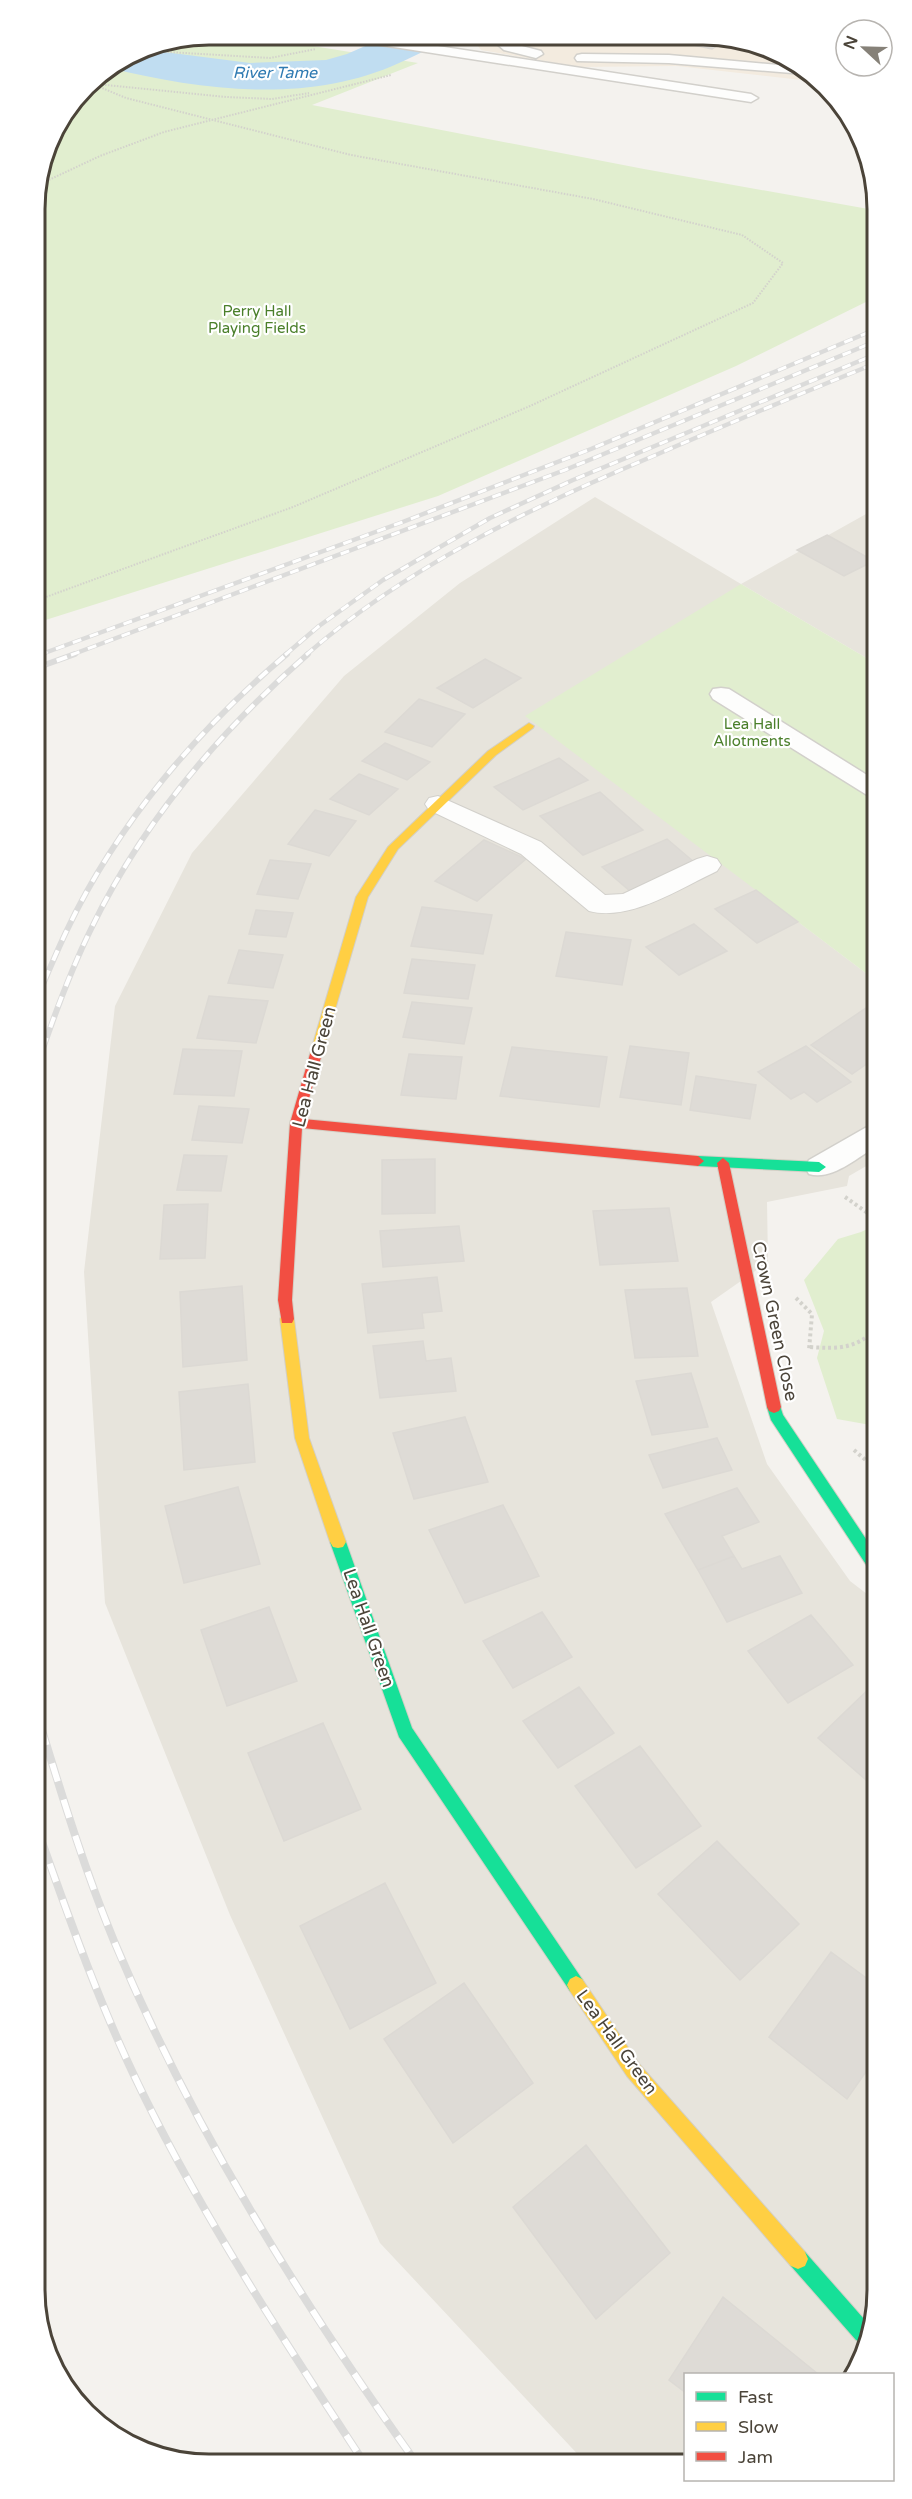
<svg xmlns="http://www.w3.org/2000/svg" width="912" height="2499" viewBox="0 0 912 2499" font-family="'Varela Round',sans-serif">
  <rect width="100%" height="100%" fill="#f4f2ee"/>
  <!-- residential -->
  <path fill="#e7e4dc" d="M595 497 741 584 875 509V663L741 584 756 890 875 980V1161L849 1176 847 1186 767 1202 768 1262 711 1302 767 1464 850 1581 876 1601 877 2301 864 2356 853 2374H686L685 2461H584L380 2243 230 1915 105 1603 84 1272 115 1006 192 853 344 676 460 583Z"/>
  <!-- commercial -->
  <path fill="#f3ebdf" d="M478 36 737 38 819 82 677 66 579 67 481 50 475 42Z"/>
  <!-- green -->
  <path fill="#e1eecf" d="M209 35H245L418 63 312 105 644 169 874 210V298L736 366 438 496 36 623 35 198 53 132 94 78 143 48Z
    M741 584 875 663V980L525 716Z
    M876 1225V1426L837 1419 817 1358 824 1331 804 1280 838 1239 861 1232Z"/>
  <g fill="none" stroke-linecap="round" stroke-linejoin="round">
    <!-- river -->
    <path fill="#c0ddf1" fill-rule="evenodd" d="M388 36H441C431 50 414 56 399 63 310 104 203 91 110 68L141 49 250 63 326 60 347 54Z"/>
  </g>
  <!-- building -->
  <path fill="#dedbd6" stroke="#dcd9d4" stroke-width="1.5" d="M655 37 729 38 712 49Z
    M655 37 729 38 712 49Z
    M827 535 874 561 844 576 797 550Z
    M485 659 521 678 473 708 437 688Z
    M419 699 465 714 432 747 385 732Z
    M385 743 430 762 407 780 362 761Z
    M559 758 588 780 523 810 494 787Z
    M359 774 398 789 369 815 330 799Z
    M600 792 643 830 583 855 540 816Z
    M315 810 356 821 329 856 288 844Z
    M667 839 694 862 630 891 602 867Z
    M484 840 526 859 477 901 435 881Z
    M270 860 311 864 298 899 257 894Z
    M756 890 798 922 757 943 715 909Z
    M422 907 492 915 483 954 411 946Z
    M256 910 293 913 286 937 249 934Z
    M694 924 727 951 679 975 646 947Z
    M566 932 631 940 622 985 556 976Z
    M239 950 283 955 273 988 228 983Z
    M412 959 475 965 468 999 404 993Z
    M209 996 268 1001 256 1043 197 1038Z
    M412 1002 472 1008 464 1044 403 1037Z
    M875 1002V1058L852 1074 811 1045Z
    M630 1046 689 1053 681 1105 620 1097Z
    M806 1046 851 1082 817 1102 804 1092 791 1099 758 1072Z
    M512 1047 607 1057 599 1107 500 1096Z
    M183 1049 242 1051 234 1096 174 1094Z
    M409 1054 462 1057 456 1099 401 1095Z
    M696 1076 756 1085 750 1119 690 1110Z
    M199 1106 249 1109 242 1143 192 1140Z
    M184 1155 227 1156 221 1191 177 1190Z
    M435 1159V1213L382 1214V1160Z
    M208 1204 205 1258 160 1259 164 1205Z
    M669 1208 678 1261 600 1265 593 1211Z
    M459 1226 464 1261 383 1267 380 1231Z
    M437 1277 442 1311 422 1313 424 1328 368 1333 362 1284Z
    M242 1286 247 1360 183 1367 180 1292Z
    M687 1288 698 1356 635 1358 625 1290Z
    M423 1341 426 1361 451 1358 456 1391 380 1398 373 1346Z
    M691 1373 708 1427 652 1435 636 1381Z
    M248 1384 255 1462 184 1470 179 1392Z
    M465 1417 488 1482 414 1499 393 1433Z
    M717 1438 732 1470 663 1488 649 1455Z
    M238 1487 260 1564 184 1583 165 1506Z
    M737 1488 759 1522 722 1536 734 1556 698 1570 665 1514Z
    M503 1505 539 1576 465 1603 429 1530Z
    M734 1556 742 1569 780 1556 802 1593 727 1622 698 1570Z
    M269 1607 297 1681 227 1706 201 1630Z
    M542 1612 572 1657 513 1688 483 1641Z
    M811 1615 853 1665 788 1703 748 1651Z
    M875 1683 876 1783 873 1786 818 1738Z
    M579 1687 614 1733 558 1768 523 1721Z
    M323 1723 361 1809 284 1841 248 1753Z
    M640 1746 701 1826 636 1868 575 1786Z
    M717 1841 799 1924 740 1980 658 1894Z
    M385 1883 436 1983 350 2029 300 1926Z
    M831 1952 877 1986V2056L847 2099 769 2037Z
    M464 1983 533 2083 453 2143 384 2039Z
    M586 2145 670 2253 596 2319 513 2207Z
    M723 2297 818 2374H686V2393L669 2380Z"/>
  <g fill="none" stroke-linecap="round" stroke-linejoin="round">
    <defs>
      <path id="lane" d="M336 35 372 36 751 94 758 98 751 102 342 39Z
        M488 36H503L514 44 541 51 543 54 536 58 504 50Z
        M582 54 669 55 790 66 804 74 669 63 577 61 575 58 577 55Z
        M721 688 729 689 875 780V797L867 795 713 699 710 694 713 689Z
        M875 1125V1147C857 1158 831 1181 809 1174L805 1167 809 1160 865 1128Z"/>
      <path id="street" d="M438 796 541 842 605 895 623 894 697 859 707 856 717 859 721 865 717 871C681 888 630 922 589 911L521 854 429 810 425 804 429 798Z"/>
      <path id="fast" d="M698 1156 819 1162 826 1167 819 1172 698 1166 692 1161Z
        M774 1401 779 1403 783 1415 876 1554V1574L871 1572 771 1420 767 1407 769 1403Z
        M338 1536 343 1537 346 1542 412 1728 582 1979 585 1985 582 1991 576 1994 570 1991 399 1737 330 1542 333 1537Z
        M798 2249 805 2252 871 2327 867 2345 856 2340 791 2266 788 2259 791 2252Z"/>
      <path id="slow" d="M529 723 534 726 533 728 496 755 398 849 368 897 322 1054 316 1058 312 1057 310 1054 356 897 388 847 488 751Z
        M287 1314 292 1315 294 1319 309 1438 346 1542 343 1547 338 1548 333 1547 330 1542 295 1438 280 1319 282 1315Z
        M576 1976 582 1979 639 2064 805 2252 808 2259 805 2266 798 2269 791 2266 627 2076 570 1991 567 1985 570 1979Z"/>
      <path id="jam" d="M316 1050 322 1054 303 1119 698 1156 704 1161 698 1166 302 1128 292 1300 294 1319 292 1323H282L278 1300 290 1123 310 1054Z
        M723 1158 729 1163 781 1407 779 1411 774 1413 769 1411 767 1407 717 1163Z"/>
    </defs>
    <!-- lane casing -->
    <use href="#lane" stroke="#d2d0cb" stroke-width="3"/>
    <!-- street casing -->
    <use href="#street" stroke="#d2d0cb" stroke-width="2"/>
    <!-- fast casing -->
    <use href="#fast" stroke="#d3cfc5" stroke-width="2"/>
    <!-- slow casing -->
    <use href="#slow" stroke="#d3cfc5" stroke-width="2"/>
    <!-- jam casing -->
    <use href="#jam" stroke="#d3cfc5" stroke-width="2"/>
    <!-- path-far1 -->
    <path stroke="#d3d2cc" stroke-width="2" stroke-dasharray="1.5 1.5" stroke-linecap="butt" d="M144 47 168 52 270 58 316 49
      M96 84 226 97 272 99 309 93
      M38 185 100 156 164 132 391 75
      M35 601 293 507 530 406 753 303 783 263 742 235 593 199 351 155 126 98 90 83"/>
    <!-- path -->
    <path stroke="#d3d2cc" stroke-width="4" stroke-dasharray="3 3" stroke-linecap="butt" d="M845 1197 876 1219
      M796 1298 812 1314 809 1350
      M810 1347C837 1349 856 1349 876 1329
      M854 1450 876 1469"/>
    <!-- lane -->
    <use href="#lane" fill="#fdfdfc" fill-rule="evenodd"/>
    <!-- street -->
    <use href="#street" fill="#fdfdfc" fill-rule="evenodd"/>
    <!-- fast -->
    <use href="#fast" fill="#16e098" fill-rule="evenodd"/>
    <!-- slow -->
    <use href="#slow" fill="#ffcf43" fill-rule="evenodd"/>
    <!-- jam -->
    <use href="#jam" fill="#f24e42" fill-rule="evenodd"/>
    <defs>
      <path id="rail-far3" d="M39 655 400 523 591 449 874 330
        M71 655 565 470 874 342
        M285 655 319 626 383 580 490 518 573 480 874 355
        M306 655C408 566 528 509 651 457 725 425 800 394 874 364"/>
      <path id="rail-far2" d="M36 656 43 654
        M36 668 75 654
        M36 1001C46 977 56 953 67 930 117 824 198 729 287 654
        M36 1069C52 1021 69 974 91 929 142 823 220 731 308 654"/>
      <path id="rail-far1" d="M37 1712 42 1728"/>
      <path id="rail" d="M41 1727C63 1799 85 1871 114 1941 192 2127 298 2297 415 2461
        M37 1828C69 1918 101 2009 143 2094 206 2222 285 2342 363 2461"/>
    </defs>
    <!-- rail-far3 casing -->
    <use href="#rail-far3" stroke="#dbdbda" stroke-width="4.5"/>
    <!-- rail-far2 casing -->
    <use href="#rail-far2" stroke="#dbdbda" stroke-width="6"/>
    <!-- rail-far1 casing -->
    <use href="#rail-far1" stroke="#dbdbda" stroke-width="7"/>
    <!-- rail casing -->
    <use href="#rail" stroke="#dbdbda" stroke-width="8"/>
    <!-- rail-far3 -->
    <use href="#rail-far3" stroke="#fff" stroke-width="3" stroke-dasharray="9" stroke-linecap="butt"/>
    <!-- rail-far2 -->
    <use href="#rail-far2" stroke="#fff" stroke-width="4" stroke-dasharray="11" stroke-linecap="butt"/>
    <!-- rail-far1 -->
    <use href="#rail-far1" stroke="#fff" stroke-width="4.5" stroke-dasharray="14" stroke-linecap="butt"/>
    <!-- rail -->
    <use href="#rail" stroke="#fff" stroke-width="6" stroke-dasharray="19" stroke-linecap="butt"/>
  </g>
  <g text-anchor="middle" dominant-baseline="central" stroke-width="4.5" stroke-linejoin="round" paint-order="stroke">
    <!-- far-park labels -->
    <g font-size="15" fill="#4a7f2a" stroke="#fff">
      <text x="257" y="311">Perry Hall<tspan x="257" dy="17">Playing Fields</tspan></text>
      <text x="752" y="724">Lea Hall<tspan x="752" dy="17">Allotments</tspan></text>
    </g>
    <!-- far-water labels -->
    <g font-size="16" font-style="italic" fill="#2e7ab2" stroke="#fff">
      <text x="275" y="73">River Tame</text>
    </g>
    <!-- street labels -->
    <g font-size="18" fill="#4b4439" stroke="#fff">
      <text transform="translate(314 1067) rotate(-75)">Lea Hall Green</text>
      <text transform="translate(775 1321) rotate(78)">Crown Green Close</text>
      <text transform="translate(369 1628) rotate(71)">Lea Hall Green</text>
      <text transform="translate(617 2042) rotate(54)">Lea Hall Green</text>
    </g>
  </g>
  <!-- crop -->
  <path d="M0 0H912V2499H0ZM209 45H703A164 164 0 0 1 867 209V2290A164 164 0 0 1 703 2454H209A164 164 0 0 1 45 2290V209A164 164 0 0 1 209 45Z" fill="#fff" fill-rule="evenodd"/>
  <path fill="none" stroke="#4b4439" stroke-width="3" d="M209 45H703A164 164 0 0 1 867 209V2290A164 164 0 0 1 703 2454H209A164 164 0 0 1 45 2290V209A164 164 0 0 1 209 45Z"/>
  <!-- legend -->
  <rect x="684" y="2373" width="210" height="108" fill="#ffffff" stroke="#b7b4b0" stroke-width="1.5"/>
  <rect x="696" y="2392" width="30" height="9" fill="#16e098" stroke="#b7b4b0" stroke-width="1.5"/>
  <text x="738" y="2403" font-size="18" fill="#4b4439">Fast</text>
  <rect x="696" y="2422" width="30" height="9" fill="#ffcf43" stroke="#b7b4b0" stroke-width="1.5"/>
  <text x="738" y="2433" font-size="18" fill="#4b4439">Slow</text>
  <rect x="696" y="2452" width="30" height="9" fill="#f24e42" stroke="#b7b4b0" stroke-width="1.5"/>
  <text x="738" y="2463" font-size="18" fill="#4b4439">Jam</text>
  <!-- north arrow -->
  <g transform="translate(864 48) rotate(292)"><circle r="28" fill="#ffffff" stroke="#b7b4b0" stroke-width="1.5"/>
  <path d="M0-4.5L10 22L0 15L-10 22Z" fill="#868178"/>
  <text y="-9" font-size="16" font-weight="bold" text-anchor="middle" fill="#4b4439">N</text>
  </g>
</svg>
